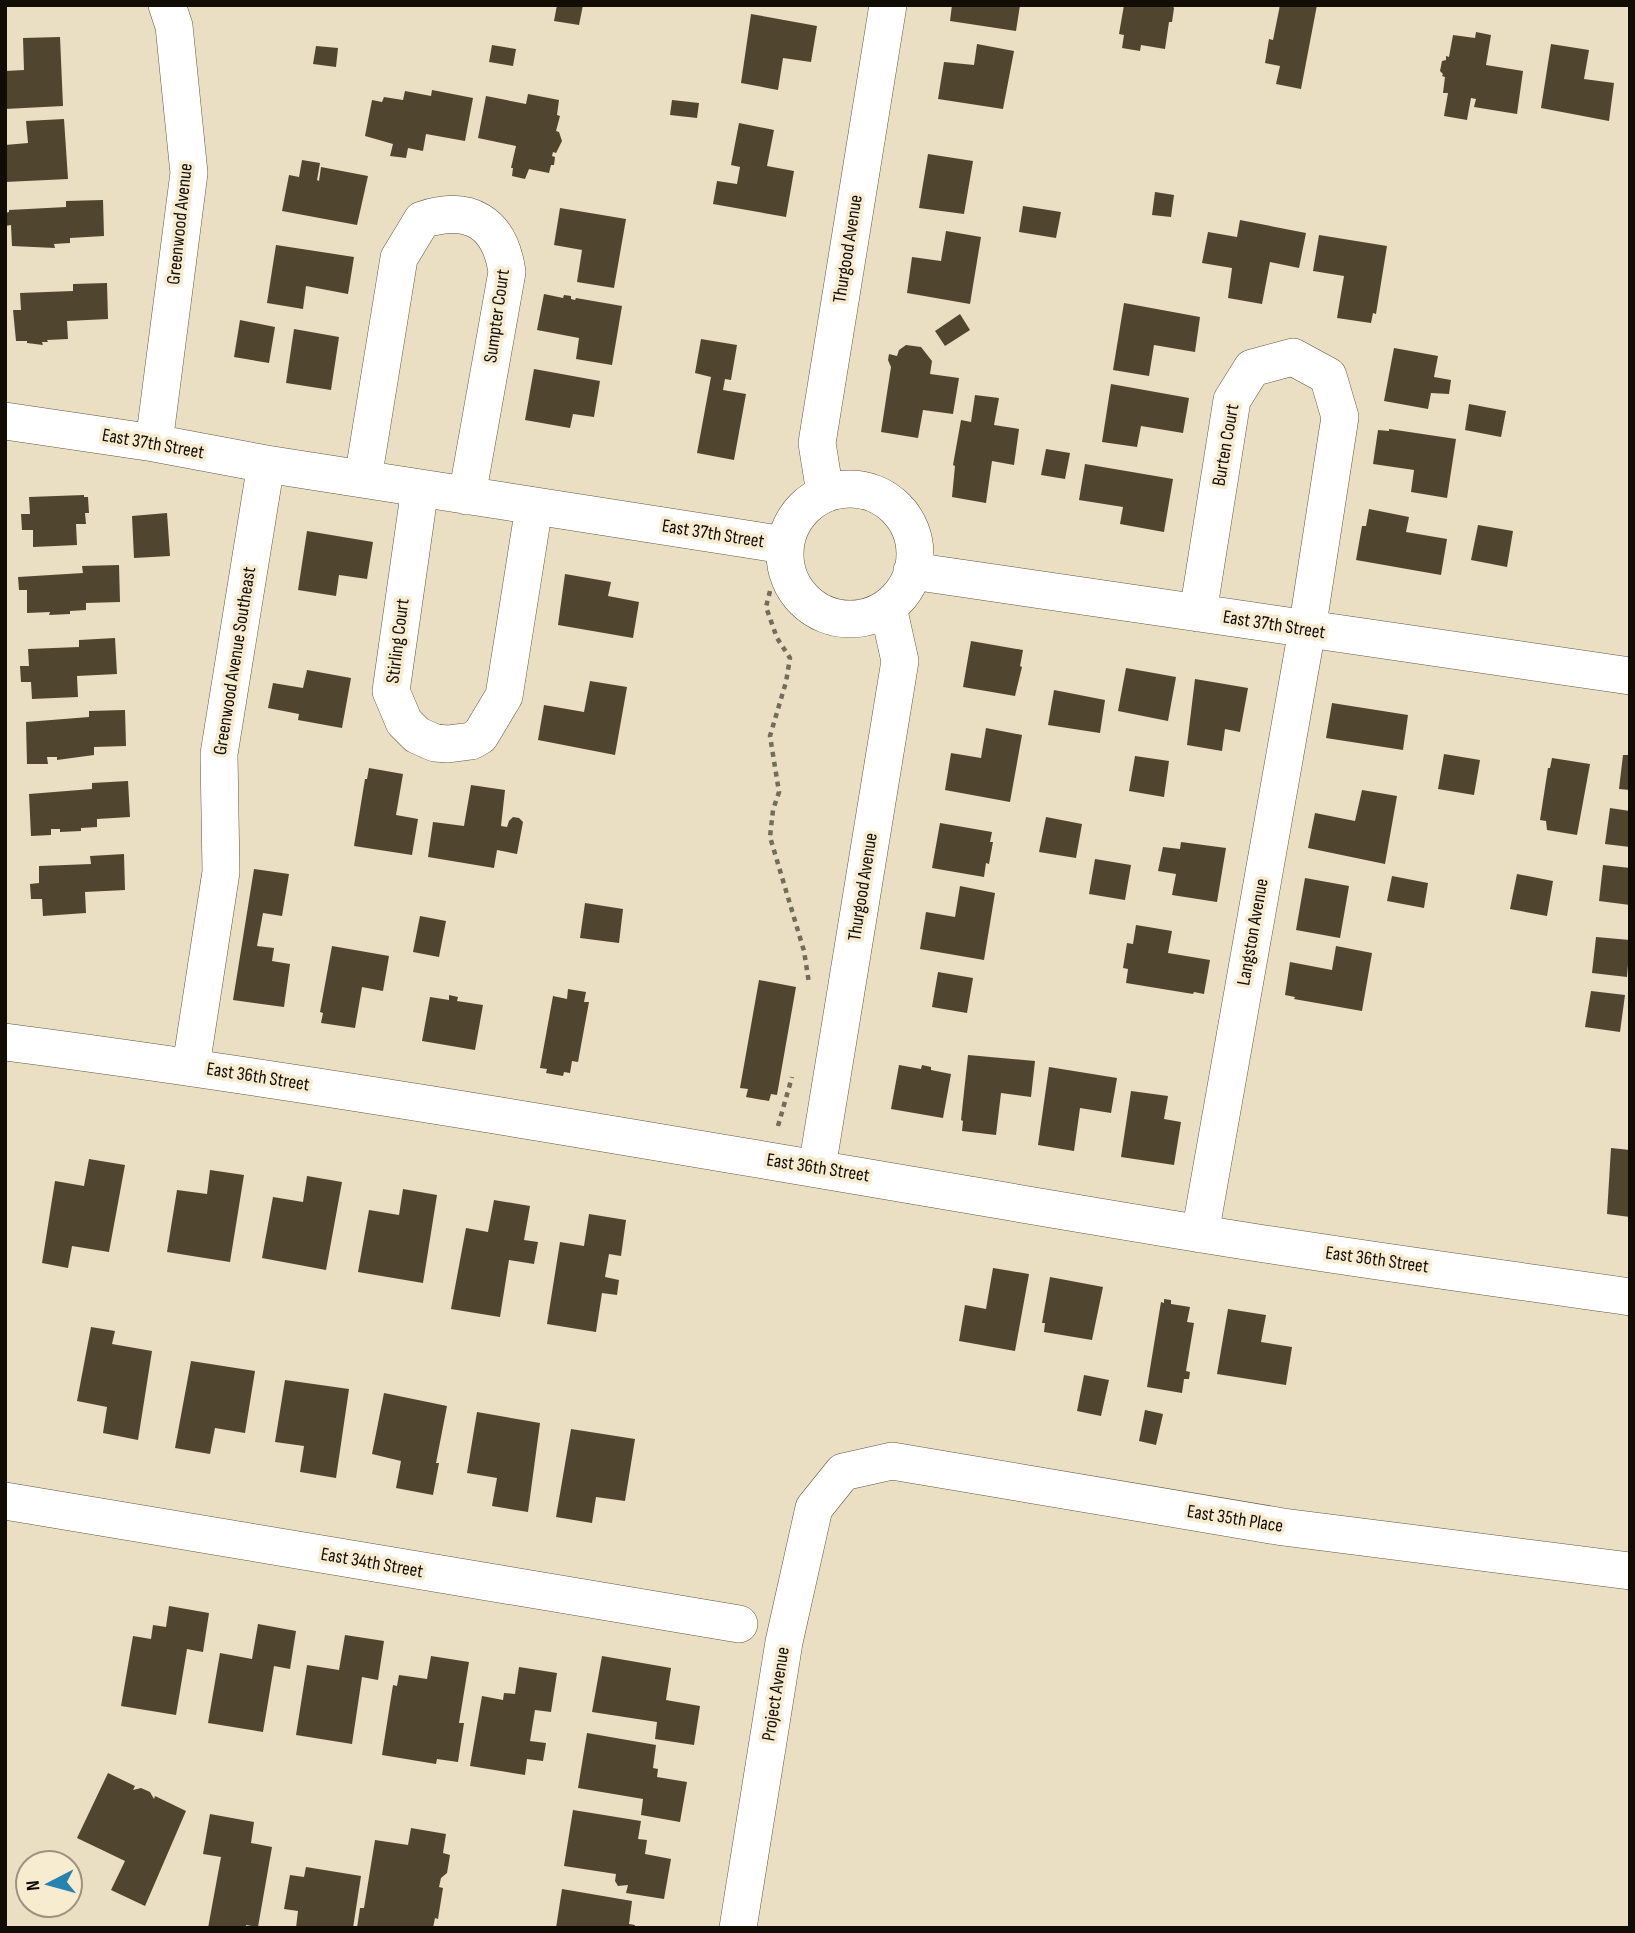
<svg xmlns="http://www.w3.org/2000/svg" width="1635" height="1933" viewBox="0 0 1635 1933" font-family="'Sofia Sans Condensed',sans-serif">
  <rect width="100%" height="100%" fill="#eadfc3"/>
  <!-- building -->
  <path fill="#50462f" d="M557 5H583L579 25 554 21Z
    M952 5H1020L1016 31 950 21Z
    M1124 5H1172L1174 8 1172 22H1169L1165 49 1141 45 1140 51 1122 48 1124 35 1119 34Z
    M1280 5H1317L1301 89 1276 84 1280 66 1265 63 1269 39 1273 40Z
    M751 14 817 26 811 62 783 58 778 90 741 83Z
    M1476 32 1491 35 1486 65 1523 71 1517 114 1474 107 1476 99 1471 98 1467 120 1444 116 1448 93H1443L1445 77 1442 76 1443 74 1440 71 1442 61 1446 60V56L1449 57 1453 35 1475 38Z
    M60 37 63 106 5 109V71L24 70 23 38Z
    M977 44 1014 51 1003 109 938 99 944 62 974 65Z
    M1551 44 1589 50 1584 79 1614 83 1609 121 1541 108Z
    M492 45 516 49 513 66 489 62Z
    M316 46 338 48 336 67 313 64Z
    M432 90 473 98 465 141 426 134 423 151 408 148 406 158 390 156 393 144 365 136 372 100 382 102 384 97 403 100 405 91 431 96Z
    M528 94 559 100 557 115 560 116 556 131 559 132 562 141 556 153 553 152 552 156 555 157 554 165H551L549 173 529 169 525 179 512 176 513 168H511L516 146 478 138 486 96 526 104Z
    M672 100 699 103 697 118 670 115Z
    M64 119 68 179 5 182V145L28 143 26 121Z
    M739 123 774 130 767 166 794 171 786 217 713 204 717 181 737 184 740 167 731 165Z
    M928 154 973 161 964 214 919 208Z
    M302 160 320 163 317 180 319 181 321 167 368 176 357 225 282 211 289 175 299 177Z
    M1155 192 1174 195 1171 217 1152 215Z
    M103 200 104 236 70 238V243L54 244 55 248 12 246 11 225 5 226V213L9 212V210L66 207V201Z
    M1023 206 1061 212 1056 238 1019 232Z
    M560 208 626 219 614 288 577 282 582 250 554 245Z
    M1240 220 1306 233 1299 268 1270 262 1262 304 1228 298 1232 268 1202 263 1208 232 1237 237Z
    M946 231 981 237 970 304 907 293 912 257 941 261Z
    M1319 235 1387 246 1376 314 1373 313 1371 323 1337 318 1344 276 1313 271Z
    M276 245 354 257 348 294 306 286 303 309 267 303Z
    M107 283 108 319 67 321 68 339 47 340 48 342H42L43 345 27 343V341H16L13 310H21L20 293 73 291V284Z
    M544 294 563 298 564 295 571 296V299L575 300 576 298 622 306 612 365 576 359 579 338 537 330Z
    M1124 303 1200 317 1195 352 1154 345 1149 376 1113 370Z
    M960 314 970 330 945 346 935 331Z
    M240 320 275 327 269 363 234 357Z
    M294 329 339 337 331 390 286 383Z
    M701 339 737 345 731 380 725 379 723 390 746 394 734 460 697 453 711 377 695 373Z
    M906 345 921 347 932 361 930 374 959 378 953 414 923 410 918 438 881 432 891 367 888 360 889 354 897 356 899 350Z
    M1394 348 1438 356 1434 377 1451 380 1449 394 1431 393 1428 409 1384 401Z
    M534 369 600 381 594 417 573 414 570 428 525 420Z
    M1111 384 1189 398 1183 433 1141 426 1137 447 1102 442Z
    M975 395 999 398 994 425 1019 429 1014 465 992 461 986 503 952 497 955 466 953 465 961 420 971 422Z
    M1469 404 1506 411 1501 437 1465 430Z
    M1389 429 1456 439 1447 498 1411 492 1414 470 1373 464 1378 430 1389 431Z
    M1046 449 1070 453 1065 479 1041 475Z
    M1085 464 1173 479 1164 532 1120 524 1123 507 1079 500Z
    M84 495V497H88L89 513H85L86 524H76L77 545 33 547V530H22L21 514H30L29 497Z
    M1369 509 1409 517 1406 532 1447 539 1441 575 1356 560 1362 526H1366Z
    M167 513 170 556 134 558 132 516Z
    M1478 525 1513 531 1507 567 1471 560Z
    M307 531 373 542 367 579 339 575 336 596 298 590Z
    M119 565 120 602 86 603V610L70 611V614L49 615 50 612 27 613V590H19L18 577 83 573 82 566Z
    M565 574 611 582 608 596 639 602 633 638 558 625Z
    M115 638 117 674 77 676 78 697 32 699 31 682H21L20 666H29L28 649 79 647V640Z
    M971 641 1023 650 1020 666 1022 667 1015 696 963 687Z
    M1126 668 1176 677 1168 721 1118 711Z
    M307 670 351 678 342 728 298 720 299 714 268 708 273 683 303 688Z
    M1195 679 1248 688 1240 732 1225 729 1222 751 1187 745Z
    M590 681 627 687 615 755 538 740 544 705 584 712Z
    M1054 690 1105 700 1100 733 1048 725Z
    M1332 703 1408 715 1403 750 1326 738Z
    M125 710 126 746 94 747V755L57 760V757H47L48 764H27L26 722 89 717V711Z
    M986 728 1022 735 1010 802 945 790 951 753 981 758Z
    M1444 754 1480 760 1474 795 1438 789Z
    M1623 755H1630V790L1619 789Z
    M1135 756 1169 761 1164 797 1129 791Z
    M1552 758 1590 764 1577 835 1547 830 1546 821 1540 820 1548 768H1550Z
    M369 768 403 774 396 815 418 819 412 855 354 846 365 779H367Z
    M128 781 130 817 97 819V827L81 828V831L60 832V829H51V835L31 836 29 794 92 789V783Z
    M471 785 505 790 501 826 507 827 509 821 513 817 519 818 523 822 517 854 497 850 494 868 428 857 433 822 464 826Z
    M1362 790 1397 796 1385 864 1308 848 1315 813 1355 821Z
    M1610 808 1630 811V847L1605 844Z
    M1046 817 1082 824 1076 858 1039 852Z
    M940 823 992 832 990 842H993L989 864 986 863 984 877 932 868Z
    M1181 842 1226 848 1217 902 1172 895 1176 874 1158 871 1163 847 1180 849Z
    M124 854 125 890 85 892 86 913 43 916 42 899H31L30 884 39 883V866L91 864 90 856Z
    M1095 859 1131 865 1125 900 1089 894Z
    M1603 865 1630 868V905L1599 901Z
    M254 869 289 874 282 916 263 913 257 946 274 948 272 961 290 964 284 1007 233 1000Z
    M1517 874 1553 881 1547 916 1510 909Z
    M1392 876 1428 883 1424 908 1387 901Z
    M1305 878 1349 886 1340 938 1296 930Z
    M960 886 995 893 984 960 920 949 926 912 955 917Z
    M585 903 623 909 619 943 580 938Z
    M420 916 446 921 439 957 413 952Z
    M1136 925 1172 931 1168 953 1210 960 1204 994 1194 992 1193 994 1126 983 1128 969 1123 968 1127 943 1133 944Z
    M1596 937 1630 940 1627 977 1592 973Z
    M332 946 389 956 383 991 362 987 355 1028 321 1023 323 1013 320 1012Z
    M1336 946 1372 953 1362 1011 1294 999 1295 997 1285 995 1290 962 1332 970Z
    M938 972 973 978 967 1013 932 1007Z
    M759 980 796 987 777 1095 771 1094 769 1101 746 1097 748 1089 740 1088Z
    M568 989 586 992 584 1002H589L578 1062 572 1061 570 1073 564 1072 563 1076 546 1073 547 1069 540 1068 553 996 567 999Z
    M1591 991 1625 995 1620 1032 1585 1027Z
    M449 995 458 997 457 1001 483 1005 475 1050 422 1041 430 997 449 1000Z
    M968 1055 1035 1061 1031 1097 1001 1093 996 1135 962 1131 963 1121 961 1120Z
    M899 1065 921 1069 922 1065 931 1067V1070L951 1074 943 1118 891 1109Z
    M1049 1067 1117 1078 1111 1113 1080 1108 1074 1151 1038 1145Z
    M1131 1091 1168 1096 1164 1119 1181 1122 1174 1165 1121 1157Z
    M1611 1148 1630 1150V1217L1607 1214Z
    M89 1159 125 1165 109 1252 72 1246 68 1268 42 1263 55 1181 84 1186Z
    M210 1170 244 1175 230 1262 167 1252 177 1190 207 1194Z
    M307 1176 342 1182 326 1270 262 1258 273 1197 303 1202Z
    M403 1189 437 1195 423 1283 358 1272 369 1210 399 1215Z
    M494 1200 530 1206 524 1240 538 1242 534 1264 509 1260 500 1317 451 1309 466 1228 488 1232Z
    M589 1214 626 1220 621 1256 609 1254 605 1277 619 1280 617 1295 602 1293 596 1332 547 1324 560 1242 584 1246Z
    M993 1268 1029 1274 1015 1351 959 1341 965 1305 986 1309Z
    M1050 1277 1103 1287 1092 1340 1044 1332 1045 1323H1042Z
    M1164 1299 1171 1300V1304L1190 1307 1187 1322 1194 1323 1186 1371 1190 1372 1189 1379H1184L1182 1393 1147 1387 1161 1302 1164 1303Z
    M1228 1309 1266 1315 1261 1342 1292 1347 1286 1385 1217 1374Z
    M91 1327 115 1331 112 1344 152 1351 138 1440 103 1433 107 1407 77 1401Z
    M191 1361 255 1371 245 1433 215 1428 210 1454 175 1448Z
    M1084 1375 1109 1380 1101 1416 1077 1411Z
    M285 1380 349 1389 336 1478 300 1472 304 1446 275 1442Z
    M384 1393 447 1406 436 1463H439L433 1495 396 1488 401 1461 372 1454Z
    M1145 1410 1163 1414 1156 1445 1139 1441Z
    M477 1412 540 1423 528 1512 492 1506 497 1478 467 1473Z
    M571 1429 635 1439 625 1501 596 1497 592 1523 556 1517Z
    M169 1606 209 1613 203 1652 187 1649 176 1715 121 1706 133 1636 151 1639 153 1625 166 1627Z
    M258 1624 296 1631 290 1669 274 1666 263 1732 208 1723 220 1653 252 1659Z
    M345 1635 384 1641 378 1680 362 1677 352 1744 296 1735 307 1665 339 1670Z
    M431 1656 469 1662 459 1723H464L458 1762 437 1759 436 1764 382 1755 393 1685 397 1686 399 1675 427 1679Z
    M602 1656 671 1668 666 1700 700 1706 694 1745 655 1739 657 1722 592 1712Z
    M519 1667 557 1673 551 1712 535 1710 530 1741 546 1743 543 1761 527 1759 525 1775 470 1766 482 1696 503 1700 504 1693 515 1694Z
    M587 1733 656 1745 653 1768 658 1769 657 1777 687 1782 680 1822 641 1815 643 1799 578 1788Z
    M108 1773 135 1786 133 1790 141 1788 150 1792 154 1799 155 1796 186 1811 145 1906 111 1890 125 1861 77 1838Z
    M573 1810 641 1821 638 1839 647 1840 645 1854 671 1859 664 1899 626 1893 628 1885 618 1886 615 1881 616 1874 564 1866Z
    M210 1814 254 1822 251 1843 272 1847 258 1927 246 1925V1928H208L221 1857 203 1854Z
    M411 1828 446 1834 443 1853 450 1855 447 1873 441 1878 439 1887 443 1888 438 1919 435 1918 433 1928H357L360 1908H364L375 1840 408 1845Z
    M306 1867 361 1876 353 1928H296L298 1911 284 1909 290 1875 304 1877Z
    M562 1889 632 1901 629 1924 635 1925 634 1928H556Z"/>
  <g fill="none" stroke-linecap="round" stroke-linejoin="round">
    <defs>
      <path id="minor" d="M5 421 154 443 266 464 785 545
        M154 443 189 173 174 26 167 5
        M363 479 399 258 422 220C470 204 500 223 507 272L467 496
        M420 488 391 691 404 722 417 735 435 743 448 744 471 741 480 736 504 696 534 507
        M785 554a65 65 0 1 1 130 0a65 65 0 1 1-130 0Z
        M825 493 817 443 888 5
        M912 571 1630 676
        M1198 613 1232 400 1252 368 1293 357 1328 376 1340 417 1307 630 1200 1234
        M5 1042C404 1094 800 1168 1196 1233 1340 1257 1485 1276 1630 1297
        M191 1066 221 872 219 754 266 464
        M817 1168 900 661 888 607
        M5 1501 739 1624
        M738 1928 784 1642 814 1508 843 1472 892 1461 1283 1527 1630 1571"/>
    </defs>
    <!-- minor casing -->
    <use href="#minor" stroke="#60573f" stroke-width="38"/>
    <!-- path -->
    <path stroke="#736c5b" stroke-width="4.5" stroke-dasharray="5 5" stroke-linecap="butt" d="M770 591 766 607 777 638 790 658 786 682 770 736 779 792 773 810 770 837 804 951 809 983
      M778 1126 792 1077"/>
    <!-- minor -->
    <use href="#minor" stroke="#fff" stroke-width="37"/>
  </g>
  <g text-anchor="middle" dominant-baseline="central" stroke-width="7" stroke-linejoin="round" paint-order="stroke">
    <!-- street labels -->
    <g font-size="19" fill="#110d05" stroke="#f8ecd0">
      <text transform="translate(180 224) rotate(-84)">Greenwood Avenue</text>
      <text transform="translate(848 249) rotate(-81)">Thurgood Avenue</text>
      <text transform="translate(497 316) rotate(-82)">Sumpter Court</text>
      <text transform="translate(153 444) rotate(10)">East 37th Street</text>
      <text transform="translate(1226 445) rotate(-80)">Burten Court</text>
      <text transform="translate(713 534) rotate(9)">East 37th Street</text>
      <text transform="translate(1274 625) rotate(9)">East 37th Street</text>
      <text transform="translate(398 641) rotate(-83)">Stirling Court</text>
      <text transform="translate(235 661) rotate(-81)">Greenwood Avenue Southeast</text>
      <text transform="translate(863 887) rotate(-81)">Thurgood Avenue</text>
      <text transform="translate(1253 932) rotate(-80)">Langston Avenue</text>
      <text transform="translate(258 1077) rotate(9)">East 36th Street</text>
      <text transform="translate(818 1168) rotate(9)">East 36th Street</text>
      <text transform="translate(1377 1260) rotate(8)">East 36th Street</text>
      <text transform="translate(1235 1519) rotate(9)">East 35th Place</text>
      <text transform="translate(372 1563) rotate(10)">East 34th Street</text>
      <text transform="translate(776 1694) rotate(-81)">Project Avenue</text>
    </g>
  </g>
  <!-- border -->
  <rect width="1635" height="1933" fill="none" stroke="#110d05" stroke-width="14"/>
  <!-- north arrow -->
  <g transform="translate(49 1884) rotate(264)"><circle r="33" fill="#f8ecd0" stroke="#9c937f" stroke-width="2"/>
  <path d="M0-5L12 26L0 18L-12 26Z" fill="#2683b0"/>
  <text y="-10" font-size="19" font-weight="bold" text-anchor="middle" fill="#110d05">N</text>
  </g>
</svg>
